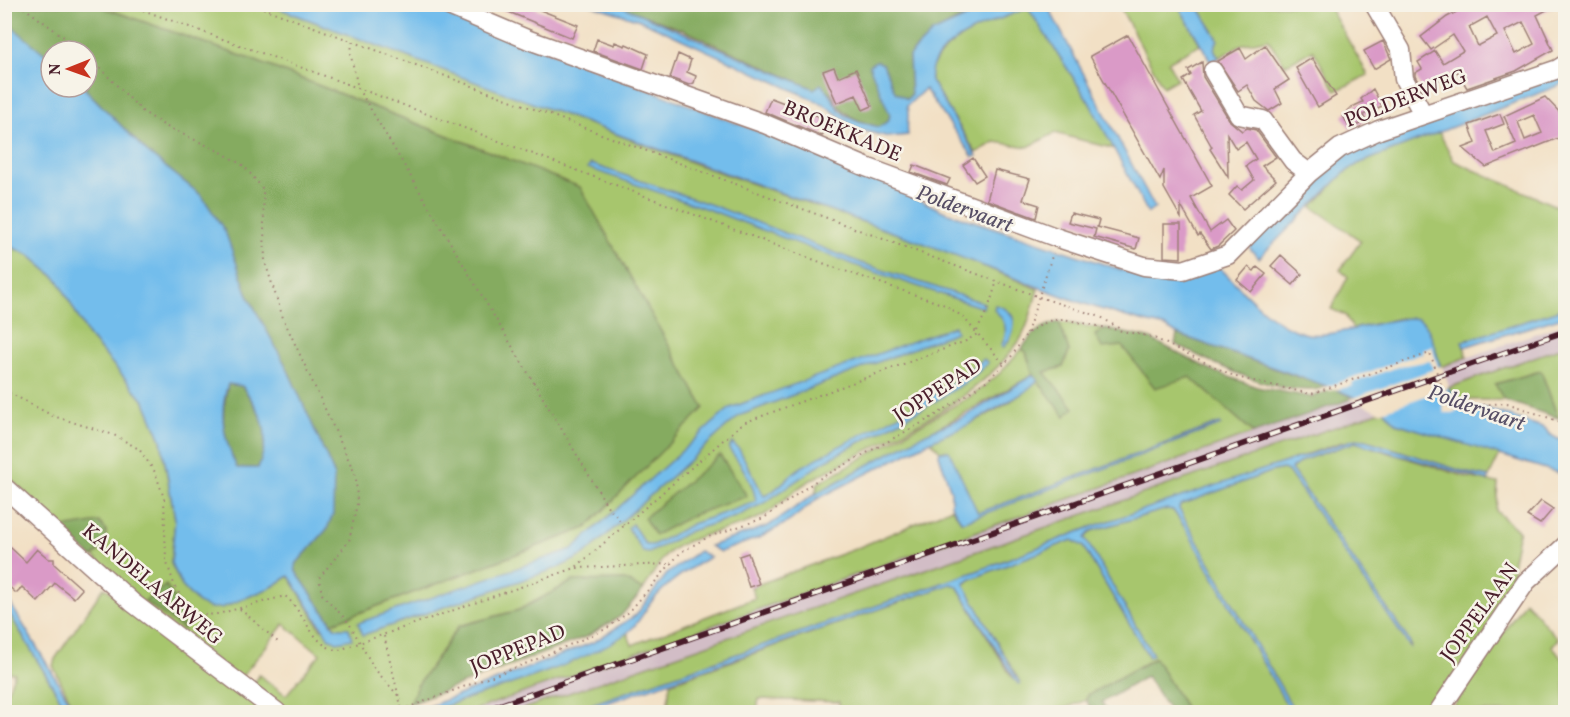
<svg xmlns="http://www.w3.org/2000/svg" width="1570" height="717" viewBox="0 0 1570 717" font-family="Vollkorn,serif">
  <rect width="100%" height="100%" fill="#f7f3e8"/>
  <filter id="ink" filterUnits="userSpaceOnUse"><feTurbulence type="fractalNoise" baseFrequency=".0167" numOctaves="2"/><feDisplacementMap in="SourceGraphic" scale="12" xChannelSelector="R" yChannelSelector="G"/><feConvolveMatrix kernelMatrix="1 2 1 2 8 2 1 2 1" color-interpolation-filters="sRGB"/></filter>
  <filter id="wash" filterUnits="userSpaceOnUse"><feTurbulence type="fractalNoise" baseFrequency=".008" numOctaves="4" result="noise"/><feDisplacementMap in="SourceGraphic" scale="24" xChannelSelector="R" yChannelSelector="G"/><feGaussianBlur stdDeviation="1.35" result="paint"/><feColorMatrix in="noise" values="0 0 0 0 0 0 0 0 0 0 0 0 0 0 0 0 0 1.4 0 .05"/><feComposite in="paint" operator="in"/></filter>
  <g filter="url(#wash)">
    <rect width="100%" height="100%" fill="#f2e0c5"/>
    <!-- industrial -->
    <path fill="#d2bdc6" d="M1565 323V346L1437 392 514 712H469Z"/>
    <!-- green -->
    <path fill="#a7c66d" stroke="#78724c" stroke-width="1.5" d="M96 5H270L701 166 947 251 1038 289C1033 305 1029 326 1020 340 971 411 877 441 806 483 791 492 780 505 766 514 737 531 701 531 673 549 661 557 651 578 643 590L624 580 573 581 519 610 459 626 417 686 410 704 389 712H289L251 689 259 675 286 695 320 654 284 624 240 679 153 612 5 474 4 244 29 255 58 280 88 335 145 402 161 440 175 519 171 563 182 586 198 603 221 608 272 587 289 576 321 629 338 630 332 623 563 537 580 187 253 60Z
      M1119 5H1178L1200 44 1168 62 1177 79 1163 87Z
      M1197 5H1328L1368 75 1336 91 1313 50 1285 65 1268 39 1240 45 1219 58 1214 49 1218 39Z
      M1028 7 1089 102 1115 149 1055 133 1028 147 995 142 976 153 931 81 930 71C946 34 994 23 1028 7Z
      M1439 132 1454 161 1565 210V308L1463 342 1467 357 1441 367 1425 324 1401 318 1353 329 1345 315 1331 309 1348 277 1340 270 1361 241 1312 207 1344 173 1358 164Z
      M1059 322 1105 329 1096 335 1122 346 1155 387 1190 377 1254 433 469 712H427C494 688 566 669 627 632L632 645 755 598 751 587 855 549 952 508 961 521 1220 423 978 513 945 450 940 451 931 441C968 425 1008 408 1038 380L1065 416 1073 408 1044 372 1063 367 1069 351Z
      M1565 346V420L1558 418 1541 371 1496 384 1504 400H1462L1450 393 1448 388Z
      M1022 349 1026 352 1033 375C961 416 888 455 815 494L818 483 973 395 1000 373Z
      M1384 410 1396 423 1500 454 1489 477 1468 473 1366 440 1342 442 1167 504 1091 527 977 571 569 712H514Z
      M1355 442 1467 477 1498 483 1496 511 1519 531 1513 560 1514 591 1434 712H1295L1179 509 1180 505 1273 471 1284 469 1288 471 1411 647 1410 642 1291 469 1303 460Z
      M1167 509 1173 510 1186 529 1291 712H1188L1154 658 1088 695 1086 700 1056 712H839V702L759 699 757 711 719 712 704 710 698 712H667L670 683 951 584 957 586 1011 676 1020 682 964 585 971 579 1072 540 1083 546 1149 657 1085 538 1091 531Z
      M104 587 269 712H76L53 666 55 659Z
      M1525 601 1558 639 1552 646 1565 663V712H1449Z
      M5 606 68 712H5L4 699 15 673 5 672Z"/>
    <!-- forest -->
    <path fill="#85ab60" stroke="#686546" stroke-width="1.5" d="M759 4 826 9 864 4 994 5C962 18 931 29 909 56L911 95 907 99 895 93 883 64 890 115 888 121 879 127C856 121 841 115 831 93L814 89 683 30 616 5Z
      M4 5H96L253 60 580 187 704 408 586 528 332 623 296 572 295 565 327 529 334 474 286 366 249 298 202 196 147 152 83 87H87V51H51V59C34 45 5 28 4 5Z
      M1059 322 1069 351 1063 367 1044 372 1074 408 1065 416 1033 375 1026 352 1022 349C1031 333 1042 326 1059 322Z
      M1105 329 1149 338 1213 371 1257 387 1311 397 1335 389 1354 398 1254 433 1190 377 1155 388 1122 346 1102 348 1095 335Z
      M1177 334 1307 380 1327 387C1286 401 1212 363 1175 344Z
      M1541 371 1558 418 1504 400 1495 384Z
      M228 384 242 386C253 402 269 424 267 445 266 452 261 461 258 468H237C222 433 220 421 228 384Z
      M720 455 747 496 693 515 655 535 644 518Z
      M99 522 106 530V545L92 557 61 528Z
      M625 580 643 590 621 616 588 636 410 704 417 686 459 626 519 610 573 581Z
      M166 585 182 611 184 630 145 601Z
      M1155 658 1188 712H1170L1147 676 1102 702 1107 712H1093L1086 700 1088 695Z"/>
    <!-- water -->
    <path fill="#73bdec" stroke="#5e6e8c" stroke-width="1.5" fill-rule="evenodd" d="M270 5H428L796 146 874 178 943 211 1146 278 1184 281 1217 265C1242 289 1269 323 1303 333 1332 342 1404 310 1420 320 1438 331 1438 384 1456 398L1545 428 1549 434 1565 443V475L1396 423 1384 410 1335 389 1177 334 1166 327C1072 306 985 264 895 233 685 160 477 84 270 5Z
      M591 5H616L626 8 814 89 821 84C830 92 832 100 838 108 847 120 866 124 879 127L888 121 890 115 869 65 876 61 883 64 895 92 907 99 911 95 909 56 932 33 994 5H1047L1155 208 1148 213 1089 102 1028 8C999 20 925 42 931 81L977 156 973 157 925 89 907 106C910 116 906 124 908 135L889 137 857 129 823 104 640 20Z
      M1178 5H1197L1218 39 1214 49 1219 58 1211 62Z
      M5 21 51 59V87H83L147 152 202 196 225 231 249 298 286 366 309 417 334 474 333 514 327 529 295 565 296 572 335 628H349L352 639 337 642 329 638 289 576 272 587 221 608H209L198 603 182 586 171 563 175 519 161 440 145 402 88 335 58 280 29 255 5 244ZM228 384 242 386C264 416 272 433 258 468H237C224 439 218 415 228 384Z
      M1565 70V83L1358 164 1344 173 1259 258 1251 250 1249 245 1270 217 1352 147Z
      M591 164 712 205 864 264 984 303 983 308 863 268 710 210 588 168Z
      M995 305C1021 311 1017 332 1003 348L1001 346C1009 332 1006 320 994 310Z
      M1565 308 1563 317 1464 347 1462 342Z
      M954 326 956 332 739 416 584 555 560 567 363 635 358 623 572 549 730 408Z
      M984 359 988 363 971 379 931 404 825 461 764 503 735 517 690 531 649 553 643 552 628 528 632 524 646 545H653L692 524 756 502C754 483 741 464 729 449L732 443 739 449 764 496C778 491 787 476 800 468 861 432 930 405 984 359Z
      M1033 375 1038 380 1025 392 968 425 931 441 817 499 790 521 761 537 720 552 710 546 768 526 815 494 926 433 964 417Z
      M1220 423 1221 425 965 521H961L951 505V491L939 455 940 451H949L978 513Z
      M1355 439 1366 440 1468 473 1489 477 1488 481 1355 442 1303 460 1291 469 1410 642V647L1288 471 1283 469 1273 471 1180 505 1179 509 1295 712H1291L1186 529 1173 510 1167 509 1091 531 1085 538 1153 655 1149 657 1083 546 1072 540 971 579 964 584 1020 683 1018 684 957 586 951 584 581 712H569L977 571 1091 527Z
      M699 551 710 557C687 570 669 581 652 601 643 612 639 624 627 633 576 668 487 691 427 712H415L594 642 636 615 667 574Z
      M4 593 76 712H68L5 606Z"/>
    <!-- pier -->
    <path fill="#f2e0c5" d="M1432 346 1438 367 1442 366 1449 387 1446 389 1449 399 1474 402 1488 407 1457 409 1456 413H1444L1440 391 1380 412 1350 399 1429 371 1433 369 1430 361 1401 366 1352 383 1353 386 1330 391 1322 388 1423 353 1422 349Z"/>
    <g id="blocks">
      <!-- building -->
      <path fill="#da9ac7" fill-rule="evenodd" d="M489 4H525L578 25 572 38Z
        M1471 4H1558L1537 15 1553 50 1516 71 1467 88 1457 71 1422 89 1415 76V73L1422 69 1418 62 1435 51 1443 63 1463 51 1453 35 1431 50 1421 37 1447 17ZM1487 17 1497 36 1478 46 1469 27ZM1523 22 1534 44 1516 54 1505 31Z
        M1128 35 1212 186 1191 198 1210 232 1226 220 1234 231 1218 246 1211 249 1200 234 1198 236 1181 206V218L1164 188V170L1160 180 1090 56Z
        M597 39 614 45 615 42 625 46 626 44 648 54 643 69 593 51Z
        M1383 41 1391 59 1374 69 1364 51Z
        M1265 45 1289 80 1275 89 1282 103 1269 111 1256 101 1247 85 1238 91 1218 61 1240 48 1246 59Z
        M678 54 691 60 687 72 696 76 694 83 689 85 670 78Z
        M1312 58 1336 96 1318 107 1296 68Z
        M1202 62 1203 77 1230 121 1242 131 1247 128 1256 130 1276 157 1262 166 1276 180 1243 209 1229 195 1237 186 1242 190 1254 180 1246 166 1256 159 1246 142 1236 149 1227 134 1228 177 1210 149 1212 147 1194 115 1201 111 1183 80 1191 75 1188 70Z
        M834 67 838 77 856 69 872 106 863 110 856 95 837 103 823 71Z
        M1373 89 1382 106 1363 115 1366 121 1350 129 1343 116 1352 107 1363 102 1361 99Z
        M1545 97 1566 119V135L1486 167 1463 148 1476 143 1469 125 1500 114 1504 124 1486 131 1495 153 1516 144 1504 116ZM1534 115 1542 133 1525 140 1518 122Z
        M771 98 829 120 822 136 765 112Z
        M973 158 985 176 975 182 963 165Z
        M914 165 950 179 947 185 911 172Z
        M995 170 1030 179 1023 200 1039 205 1036 218 987 200Z
        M1071 213 1099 220 1097 227 1139 238 1136 249 1094 237 1096 229 1068 222Z
        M1164 224H1181V258L1164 257Z
        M1281 255 1302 274 1293 285 1271 266Z
        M1248 267 1254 271 1257 267 1266 274 1251 292 1237 280Z
        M1541 501 1553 509 1540 524 1527 516Z
        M11 548 26 562 37 549 49 559H54V564L82 589 74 598 55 583 38 602 22 587 16 593 4 582V554Z
        M748 553 759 584 749 587 739 556Z"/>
    </g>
  </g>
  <g filter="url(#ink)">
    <use href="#blocks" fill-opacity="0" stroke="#9e8078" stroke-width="1.5"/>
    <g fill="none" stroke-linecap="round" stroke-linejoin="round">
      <defs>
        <path id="minor" d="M444 4 529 40 765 124 866 167 1058 238 1144 266 1183 270 1228 255 1309 173 1340 148 1379 130 1558 69 1566 64
          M1374 4 1401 50 1404 79 1423 114
          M1213 71 1239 115 1263 120 1293 161 1309 173
          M4 487 133 603 277 712
          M1438 712 1526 582 1566 545"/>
      </defs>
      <!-- minor casing -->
      <use href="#minor" stroke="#9e8078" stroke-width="21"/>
      <!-- path -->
      <path stroke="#9e8078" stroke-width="2" stroke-dasharray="1.5 4.5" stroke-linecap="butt" d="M19 4 83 51
        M126 4 358 88 836 268 945 305 963 317 1004 364
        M252 4 1039 297 1101 317 1120 329
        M352 41 351 56 358 88 608 507 625 526
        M87 55 142 111 165 126 221 152 244 166 263 189 265 262 283 318 356 476 357 504 349 541 319 578 322 594 349 623 374 668 401 699
        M977 331 989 306 997 281
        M1027 333 1053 253
        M4 390 53 416 114 435 139 449 155 472 164 498 166 560 175 587 189 607 202 615 218 614 285 596C304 611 313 649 339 650L575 568 743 423 966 341 979 333
        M577 568 668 564
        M240 609 278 642
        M384 636 402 710
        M396 712 530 662 606 629 629 612 681 552 708 537 764 518 817 480 938 414 989 379 1011 357 1027 333 1048 321 1063 319 1152 337 1236 377 1311 394 1430 353 1449 407 1507 403 1566 424"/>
      <!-- minor -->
      <use href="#minor" stroke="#fff" stroke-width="18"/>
      <defs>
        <path id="rail" d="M480 712 1566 331"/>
      </defs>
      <!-- rail casing -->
      <use href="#rail" stroke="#4a1f2b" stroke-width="6"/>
      <!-- rail -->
      <use href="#rail" stroke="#f7f3e8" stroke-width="4" stroke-dasharray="11" stroke-linecap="butt"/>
    </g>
  </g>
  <g text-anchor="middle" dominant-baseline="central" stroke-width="5" stroke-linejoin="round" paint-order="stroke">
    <!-- street labels -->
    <g font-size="21" fill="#4a1f2b" stroke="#f7f3e8">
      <text transform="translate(1406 99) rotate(-21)">POLDERWEG</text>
      <text transform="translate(842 132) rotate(23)">BROEKKADE</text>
      <text transform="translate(938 391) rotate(-33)">JOPPEPAD</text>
      <text transform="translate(152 585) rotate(40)">KANDELAARWEG</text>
      <text transform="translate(1480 613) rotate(-54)">JOPPELAAN</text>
      <text transform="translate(518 650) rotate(-22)">JOPPEPAD</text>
    </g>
    <!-- water labels -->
    <g font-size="22" font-style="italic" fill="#564e65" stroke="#f7f3e8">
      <text transform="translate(964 210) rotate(20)">Poldervaart</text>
      <text transform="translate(1476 409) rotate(19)">Poldervaart</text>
    </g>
  </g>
  <!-- margin -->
  <rect width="1570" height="717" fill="none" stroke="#f7f3e8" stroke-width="24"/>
  <!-- north arrow -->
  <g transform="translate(69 69) rotate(269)"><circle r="28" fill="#f7f3e8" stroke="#b29e9c" stroke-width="1.5"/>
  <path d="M0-4.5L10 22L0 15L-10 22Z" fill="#c8321e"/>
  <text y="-9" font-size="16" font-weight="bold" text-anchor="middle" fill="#4a1f2b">N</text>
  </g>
</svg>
